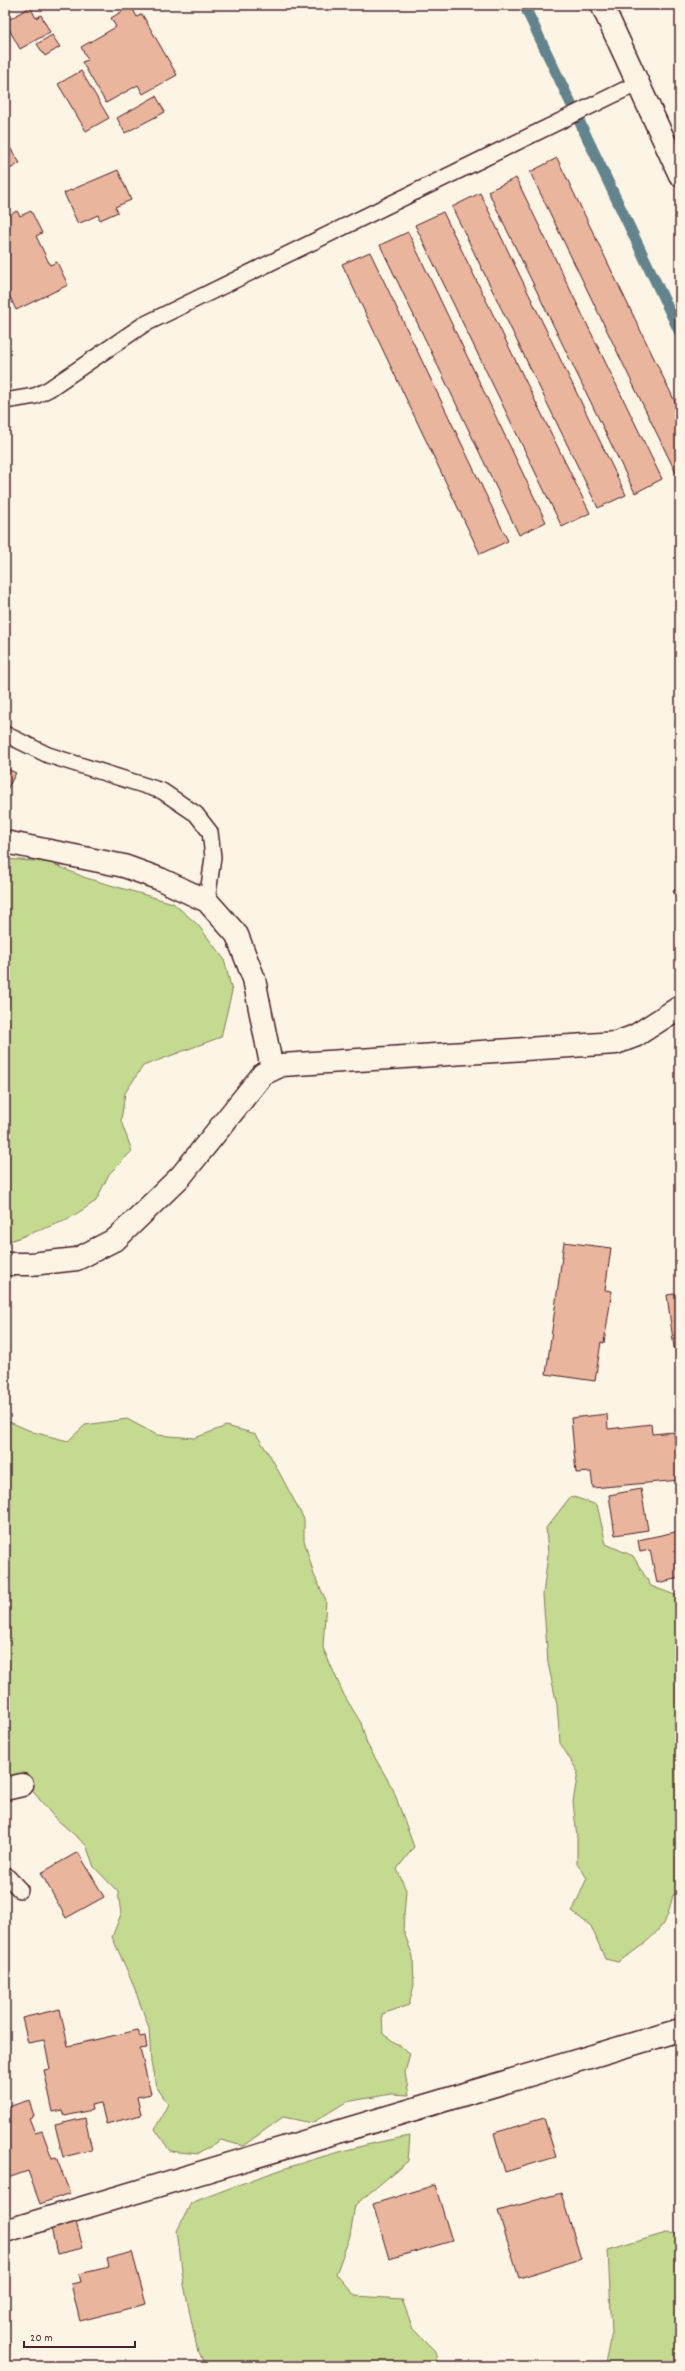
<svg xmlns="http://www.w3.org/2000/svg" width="685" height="2371" viewBox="0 0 685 2371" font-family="Dekko,sans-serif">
  <rect width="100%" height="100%" fill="#fcf5e5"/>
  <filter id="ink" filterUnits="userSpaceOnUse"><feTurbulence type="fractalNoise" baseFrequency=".025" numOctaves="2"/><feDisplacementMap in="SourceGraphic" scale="8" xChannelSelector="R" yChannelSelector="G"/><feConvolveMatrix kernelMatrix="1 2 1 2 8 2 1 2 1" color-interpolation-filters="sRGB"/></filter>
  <g filter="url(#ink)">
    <!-- green -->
    <path fill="#c3da90" stroke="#867c5e" d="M5 859 48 862 86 878 173 903 198 925 224 959 232 991 221 1037 143 1066 125 1093 121 1121 132 1151 109 1174 96 1201 67 1220 13 1240 5 1241Z
      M127 1419 157 1435 195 1438 226 1426 256 1434 272 1459 304 1519V1540L314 1575 326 1600 323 1648 344 1695 361 1723 367 1744 393 1789 414 1847 397 1869 406 1890 403 1930 413 1956 414 1985 409 2005 382 2014 383 2034 410 2053 405 2073 409 2095 391 2094 346 2102 312 2123 283 2117 243 2146 221 2140 198 2154 170 2151 155 2129 168 2104 156 2086 151 2063 149 2028 131 1979 112 1937 121 1914 118 1892 94 1867 86 1845 54 1817 30 1788 12 1778 5 1770V1420L33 1432 68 1441 85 1425Z
      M571 1496 597 1505 606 1544 633 1556 651 1586 680 1597V1893L673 1895C671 1901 670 1908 668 1914 660 1935 636 1950 618 1962L605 1959 591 1926 572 1912 587 1878 577 1864V1838L573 1802 578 1772 560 1743 557 1705 548 1663 543 1595 548 1554 546 1528Z
      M410 2136 408 2161 355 2205 350 2236 336 2274 355 2296 402 2299 413 2329 435 2351 438 2366H208L198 2353 184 2285 177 2231 191 2203C262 2175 335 2149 410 2136Z
      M666 2233 680 2234V2366H604L612 2333 608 2250Z"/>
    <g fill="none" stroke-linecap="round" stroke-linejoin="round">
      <!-- stream -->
      <path stroke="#64848d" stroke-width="11" d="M524 5 680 333"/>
    </g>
    <!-- building -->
    <path fill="#eab59d" stroke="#4a1f2b" d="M131 6 137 17 142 14 177 75 143 94 138 85 106 103 82 62 88 60 81 47 116 27 111 18Z
      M30 7 36 18 41 15 50 32 20 49 5 22Z
      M52 35 60 47 45 56 37 44Z
      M81 71 109 118 86 131 58 84Z
      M156 96 165 112 125 133 117 118Z
      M5 140 20 163 5 172Z
      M557 158 680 412V471L676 473 530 172Z
      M118 170 131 200 115 207 118 212 100 220 98 215 78 224 64 193Z
      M516 178 662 479 635 493 488 191Z
      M480 193 626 495 598 508 452 207Z
      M5 207 9 215 17 211 20 216 31 211 42 233 36 236 50 265 57 262 68 285 16 310 5 286Z
      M443 212 590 513 562 527 415 225Z
      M408 232 546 522 519 535 380 245Z
      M370 252 508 541 480 554 342 264Z
      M5 768 16 773 5 793Z
      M680 887V905L673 891Z
      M564 1242 611 1248 605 1290 612 1291 604 1343 601 1342 595 1381 546 1374Z
      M680 1293V1347L674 1348 667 1295Z
      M607 1414 608 1429 651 1424 652 1434 674 1432 677 1458H680V1480L593 1488 591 1472 576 1473 571 1418Z
      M641 1489 648 1530 615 1535 609 1495Z
      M680 1531V1578L657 1583 650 1550 640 1552 638 1540Z
      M78 1852 104 1897 66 1918 41 1873Z
      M60 2009 68 2046 138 2030 140 2037 145 2036 147 2048 140 2049 151 2094 137 2097 141 2115 106 2124 101 2103 91 2105 92 2110 65 2116 63 2110 53 2112 44 2070 50 2069 44 2040 28 2043 22 2018Z
      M29 2100 34 2116 29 2118 35 2133 42 2131 52 2158 56 2157 70 2193 40 2204 28 2171 5 2179V2108Z
      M85 2118 92 2150 63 2157 55 2125Z
      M544 2118 556 2157 505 2172 494 2133Z
      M435 2185 452 2241 389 2259 373 2204Z
      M561 2193 581 2259 519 2278 498 2211Z
      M76 2222 83 2248 57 2254 51 2228Z
      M132 2252 146 2304 80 2321 71 2284 81 2282 79 2274 109 2267 107 2259Z
      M5 2337 10 2346 5 2349Z"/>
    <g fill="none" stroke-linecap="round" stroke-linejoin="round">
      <defs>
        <path id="lane" d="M5 401 35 396 49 389 143 325 638 83
          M5 734 48 755 162 791 196 814 210 832 213 857 207 901
          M5 1874 20 1890"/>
        <path id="street" d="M5 842 124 866 160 879 207 901 237 935 254 979 272 1069
          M5 1264H31L77 1259 116 1239 181 1176 263 1074 282 1065 616 1043 635 1036 680 1007
          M5 1789 22 1785
          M5 2231 680 2030"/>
        <path id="secondary" d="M602 5 680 175"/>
      </defs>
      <!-- lane casing -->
      <use href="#lane" stroke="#4a1f2b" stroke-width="18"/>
      <!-- street casing -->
      <use href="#street" stroke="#4a1f2b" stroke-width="25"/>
      <!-- secondary casing -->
      <use href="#secondary" stroke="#4a1f2b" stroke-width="25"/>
      <!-- lane -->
      <use href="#lane" stroke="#fcf5e5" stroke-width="15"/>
      <!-- street -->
      <use href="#street" stroke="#fcf5e5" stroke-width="22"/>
      <!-- secondary -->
      <use href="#secondary" stroke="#fcf5e5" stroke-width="22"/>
    </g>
  </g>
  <!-- margin -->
  <rect width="685" height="2371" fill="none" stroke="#fcf5e5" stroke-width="20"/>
  <rect x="10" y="10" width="665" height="2351" fill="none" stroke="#4a1f2b" stroke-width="1.5" filter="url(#ink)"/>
  <!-- scale -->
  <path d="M24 2341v6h111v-6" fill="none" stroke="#4a1f2b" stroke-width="2"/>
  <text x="30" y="2341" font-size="12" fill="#4a1f2b" stroke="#fcf5e5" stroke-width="3" paint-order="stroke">20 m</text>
</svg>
